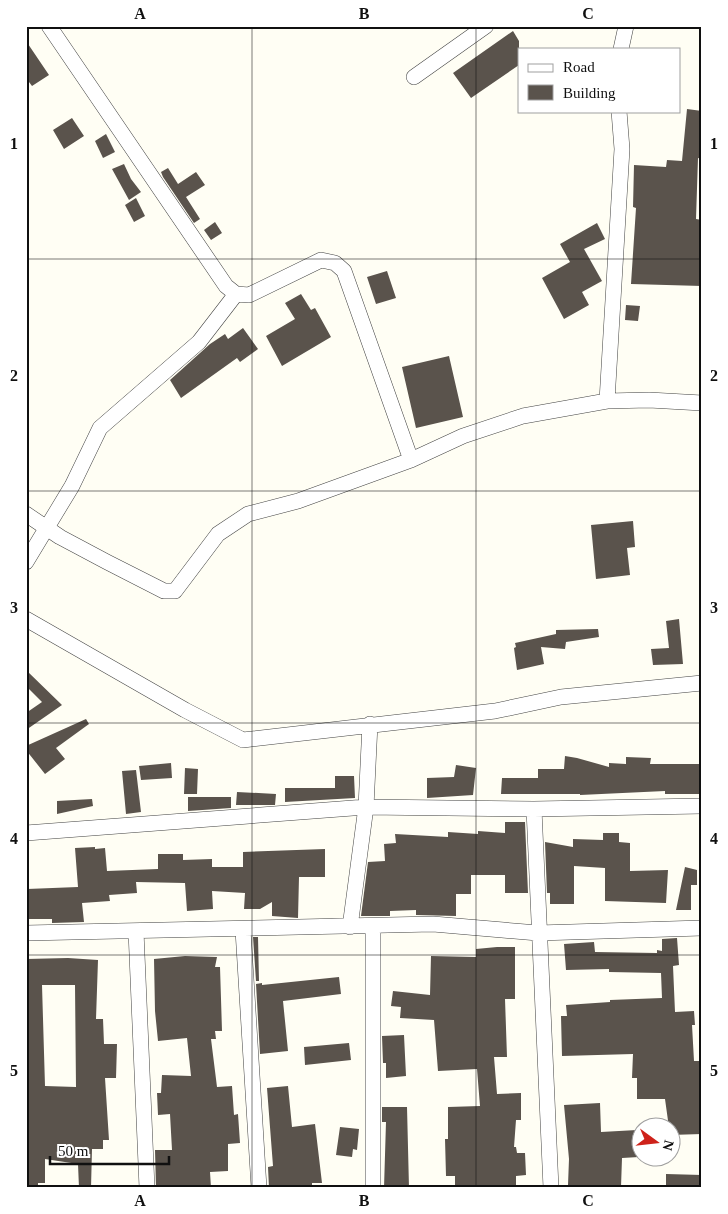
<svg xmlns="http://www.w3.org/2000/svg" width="728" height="1214" viewBox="0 0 728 1214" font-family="Georgia,serif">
  <rect width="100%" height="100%" fill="#fffef4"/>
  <!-- building -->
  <path fill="#5a534c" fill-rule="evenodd" d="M513 31 519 41V65L471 98 453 73Z
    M26 41 49 75 32 86 26 78Z
    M687 109 702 111V159L698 158 696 219 702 220V286L631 284 636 208 633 207 634 165 666 167 667 160 682 161Z
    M72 118 84 136 64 149 53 130Z
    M106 134 115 152 103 158 95 141Z
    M124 164 131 179 141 192 129 200 112 169Z
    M168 168 178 184 196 172 205 185 186 197 200 219 194 223 163 177 161 172Z
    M136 198 145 216 134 222 125 205Z
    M215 222 222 233 211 240 204 230Z
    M597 223 605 239 584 249 602 281 582 292 589 305 564 319 542 278 570 262 560 244Z
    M387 271 396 298 376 304 367 277Z
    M301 294 311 310 315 308 331 337 282 366 266 336 295 319 285 303Z
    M626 305 640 306 638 321 625 320Z
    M243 328 258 349 240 362 237 358 181 398 170 380 210 344 225 334 228 339Z
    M449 356 463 417 416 428 402 367Z
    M633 521 635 547 627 548 630 575 596 579 591 525Z
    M679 619 683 664 653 665 651 649 669 648 666 621Z
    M598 629 599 637 566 642 565 649 541 647 544 664 517 670 514 648 516 647 515 643 556 634V630Z
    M26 670 62 705 26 730V713L42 702 26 686Z
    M86 719 89 724 56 748 65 759 45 774 26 750V746Z
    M565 756 577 758 609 767V763L626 764V757L651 758 650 764H702V794H665V791L580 795V794H501L502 778H538V769H564Z
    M171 763 172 778 141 780 139 766Z
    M456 765 476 768 473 795 427 798V778L454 777Z
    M185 768 198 769 197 794H184Z
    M136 770 141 812 126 814 122 771Z
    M335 776H354L355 798 285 802V788H335Z
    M237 792 276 794 275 805H236Z
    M188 797H231V808L188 811Z
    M92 799 93 806 57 814V801Z
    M505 822H525L528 893H505V875H471V894H456V916L416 915V910L390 911V916H361L368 862 385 861 384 844 396 843 395 834 448 837V832L478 834V831L505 833Z
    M603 833H619V842L630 843V871L668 870 666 903 605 901V868L574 866V904H550V893H547L545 842 573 847V839L603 840Z
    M95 847V849L105 848 107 871 158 869V854H183V860L212 859V867H243V852L325 849V877H299L298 918 272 916V902L260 909H244L245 893 212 891 213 909 187 911 185 883 136 882 137 893 109 895 110 901 82 903 84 922 52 923V919H26L27 889 78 887 75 848Z
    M685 867 697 870V885H691V910H676Z
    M253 937H258L259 981H256Z
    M677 938 679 965 673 966 675 1012 694 1011 695 1025H692L694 1061H702V1134L670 1135 665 1099H637V1078H632L633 1054 562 1056 561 1016H567L566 1005 610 1002V1000L662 998 661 973 609 972V969L566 970 564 944 594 942 595 952 657 953V950L662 951V939Z
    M497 947H515V999H505L507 1057H494L497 1094 521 1093V1120H516L514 1147H516L517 1153H525L526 1175 516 1176V1188H455V1176H446L445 1139H448V1107L480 1106 477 1069 438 1071 434 1020 400 1018 401 1007 391 1006 393 991 430 995 431 956 476 957V949Z
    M185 956 217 957 215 967H220L222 1031H215L216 1039H211L217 1087 232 1086 234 1115 238 1114 240 1143 228 1144V1171L210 1172 211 1188H156L155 1150H172L170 1114 158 1115 157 1093H161L162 1075 191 1076 187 1038 158 1041 155 1011 154 959Z
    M68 958 98 960 96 1019H103L104 1044H117L116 1078H105L109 1140H103V1149H92L91 1188H79L78 1164 45 1159V1183H38V1188H26V959ZM42 985H75L76 1087 45 1086Z
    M339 977 341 994 283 1001 288 1051 260 1054 256 984 262 983V985Z
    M404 1035 406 1076 386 1078V1063H383L382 1036Z
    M349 1043 351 1060 305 1065 304 1047Z
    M288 1086 292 1127 315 1124 322 1183H312V1188H269L268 1167 273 1166 267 1088Z
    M600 1103 601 1132 637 1130 639 1157 622 1158 621 1187 568 1185 569 1159 564 1105Z
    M382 1107H407L409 1188H384L386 1122H382Z
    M340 1127 359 1129 357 1150 353 1149 352 1157 336 1155Z
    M666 1174 702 1175V1188H666Z"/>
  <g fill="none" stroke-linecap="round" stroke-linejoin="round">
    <defs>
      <path id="minor" d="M49 26 226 286 236 294 249 295 321 260 335 263 344 271 411 460
        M621 49 626 26
        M414 77 486 26
        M607 401 622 149 619 111
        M26 514 60 537 107 562 164 591H175L218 534 248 514 298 501 411 460 463 436 523 416 607 401 649 400 702 403
        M26 562 72 486 100 428 199 342 236 294
        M26 619 185 710 243 740 495 711 561 697 702 683
        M534 809 551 1188
        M26 833 366 807 534 809 702 806
        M350 927 366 807 370 724
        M373 927V1188
        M243 930 259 1188
        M136 931 147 1188
        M26 933 433 924 538 933 702 928"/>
    </defs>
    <!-- minor casing -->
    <use href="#minor" stroke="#434343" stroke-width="16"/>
    <!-- minor -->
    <use href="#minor" stroke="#fff" stroke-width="15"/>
  </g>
  <!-- grid -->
  <path fill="none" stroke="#101010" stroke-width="1" stroke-opacity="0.55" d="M252 26V1188M476 26V1188M26 259H702M26 491H702M26 723H702M26 955H702"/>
  <!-- border -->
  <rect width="728" height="1214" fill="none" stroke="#ffffff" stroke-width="55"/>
  <!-- legend -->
  <rect x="518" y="48" width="162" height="65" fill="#ffffff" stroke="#9f9f9f"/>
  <rect x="528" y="64" width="25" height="8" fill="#ffffff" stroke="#9f9f9f"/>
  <text x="563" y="72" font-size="15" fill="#101010">Road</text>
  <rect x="528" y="85" width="25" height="15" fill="#5a534c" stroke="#9f9f9f"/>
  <text x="563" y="98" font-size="15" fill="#101010">Building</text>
  <!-- north arrow -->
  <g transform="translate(656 1142) rotate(105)"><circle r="24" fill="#ffffff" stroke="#9f9f9f"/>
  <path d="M0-4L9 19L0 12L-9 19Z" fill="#ce221a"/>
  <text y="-8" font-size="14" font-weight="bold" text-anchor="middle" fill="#101010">N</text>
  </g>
  <!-- scale -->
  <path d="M50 1156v8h119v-8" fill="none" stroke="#101010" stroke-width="2.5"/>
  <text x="58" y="1156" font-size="15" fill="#101010" stroke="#ffffff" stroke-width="4" paint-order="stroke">50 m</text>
  <rect x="28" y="28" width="672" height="1158" fill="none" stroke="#101010" stroke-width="2"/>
  <g font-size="16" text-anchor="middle" font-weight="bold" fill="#101010">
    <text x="140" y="19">A</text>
    <text x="364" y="19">B</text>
    <text x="588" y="19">C</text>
    <text x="14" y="149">1</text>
    <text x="714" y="149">1</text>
    <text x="14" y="381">2</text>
    <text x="714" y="381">2</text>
    <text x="14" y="613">3</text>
    <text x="714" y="613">3</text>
    <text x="14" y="844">4</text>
    <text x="714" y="844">4</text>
    <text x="14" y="1076">5</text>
    <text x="714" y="1076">5</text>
    <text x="140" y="1206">A</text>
    <text x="364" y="1206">B</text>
    <text x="588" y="1206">C</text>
  </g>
</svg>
